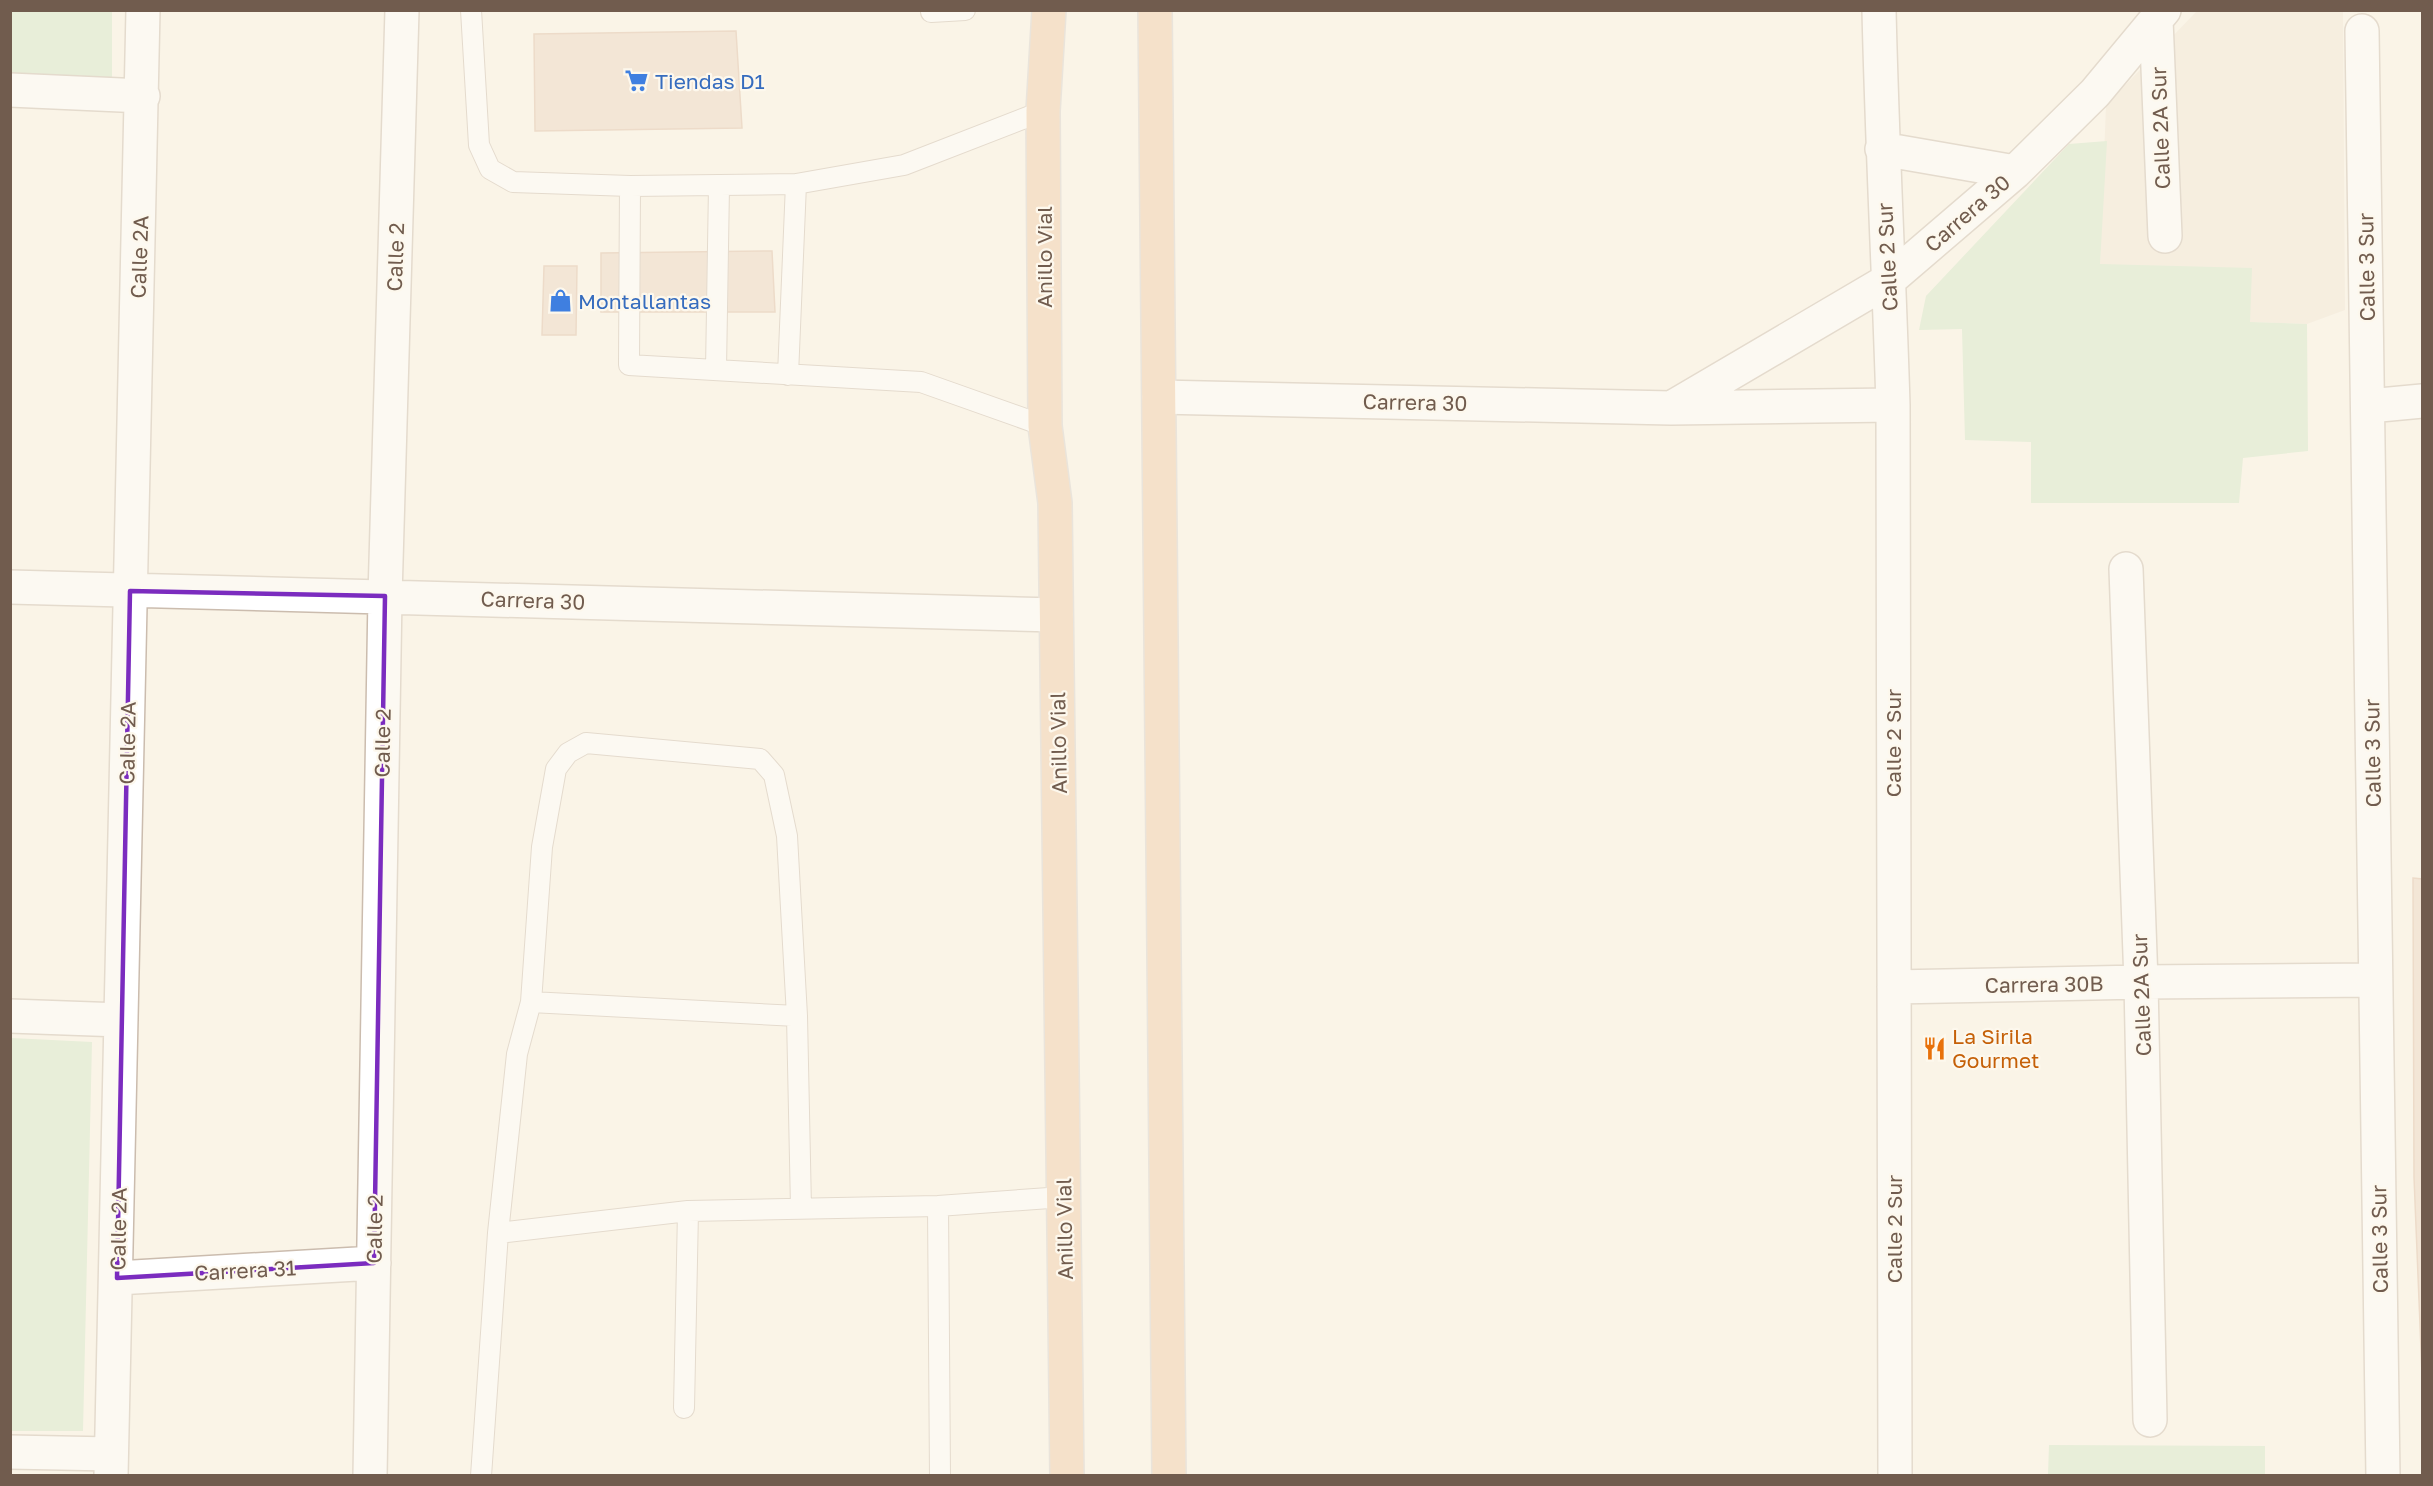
<svg xmlns="http://www.w3.org/2000/svg" width="2433" height="1486" viewBox="0 0 2433 1486" font-family="'Golos Text',sans-serif">
  <rect width="100%" height="100%" fill="#faf4e7"/>
  <!-- residential -->
  <path fill="#f1e6d6" d="M2197 11H2343L2345 310 2307 324 2249 322 2100 264 2106 105Z"/>
  <!-- green -->
  <path fill="#d2e6c7" d="M11 11H112V87L11 86Z
    M2107 141 2100 264 2252 268 2250 322 2307 324 2308 451 2243 458 2239 503H2031V442L1965 440 1962 329 1919 330 1926 296 2069 144Z
    M11 1038 92 1042 83 1431H11Z
    M2049 1445 2265 1446V1475H2048Z"/>
  <!-- building -->
  <path fill="#ecd5c2" stroke="#ddbda4" stroke-width="1.5" d="M736 31 742 128 535 131 534 34Z
    M772 251 775 312H601V253Z
    M544 266H577L576 335H542Z
    M2413 878 2422 879V1374L2414 1177Z"/>
  <g fill="none" stroke-linecap="round" stroke-linejoin="round">
    <defs>
      <path id="service" d="M471 10 479 145 490 169 513 182 630 186 796 184 904 165 1043 111
        M931 12 965 10
        M630 186 629 365 921 382 1045 426
        M716 370 719 186
        M788 375 796 184
        M531 1002 542 847 556 769 568 753 586 743 760 759 774 775 787 836 797 1016 801 1208
        M938 1206 940 1476
        M498 1233 517 1054 531 1002 797 1016
        M684 1408 688 1211
        M481 1476 498 1233 688 1211 938 1206 1063 1197"/>
      <path id="minor" d="M1879 10C1882 142 1889 273 1893 405L1895 1476
        M2156 20 2165 236
        M2362 31 2383 1476
        M10 90 143 96
        M1882 149 2015 172
        M1159 397 1671 408 1893 405
        M2369 406 2422 401
        M1673 407 1889 280 2015 172 2095 93 2164 10
        M2126 569 2141 982 2150 1420
        M10 587 1056 615
        M1894 987 2141 982 2374 980
        M10 1016 121 1020
        M117 1278 374 1263
        M10 1452 111 1454
        M111 1476 143 10
        M370 1476 385 596 402 10"/>
      <path id="trunk" d="M1049 10 1043 111 1045 426 1055 503 1067 1476
        M1155 10 1169 1476"/>
    </defs>
    <!-- service casing -->
    <use href="#service" stroke="#cbbcae" stroke-width="22"/>
    <!-- minor casing -->
    <use href="#minor" stroke="#cbbcae" stroke-width="36"/>
    <!-- trunk casing -->
    <use href="#trunk" stroke="#d7d1cd" stroke-width="36"/>
    <!-- service -->
    <use href="#service" stroke="#fff" stroke-width="20"/>
    <!-- minor -->
    <use href="#minor" stroke="#fff" stroke-width="33"/>
    <!-- trunk -->
    <use href="#trunk" stroke="#efcba6" stroke-width="33"/>
  </g>
  <!-- marked area -->
  <path d="M0 0H2433V1486H0ZM130 591 385 596 374 1263 117 1278Z" fill="#faf4e7" fill-opacity=".55" fill-rule="evenodd"/>
  <path fill="none" stroke="#7b2cbf" stroke-width="4.5" stroke-linejoin="round" d="M130 591 385 596 374 1263 117 1278Z"/>
  <!-- icons -->
  <defs>
    <symbol id="supermarket-bare" viewBox="-9 -9 18 18"><path d="M-6-5.5h2.5l.6 2H6L4.5 2H-2.5L-4.4-4H-6ZM-1.5 3.2a1.3 1.3 0 1 0 .1 0ZM3 3.2a1.3 1.3 0 1 0 .1 0Z" fill="#3f7fe0" stroke="#fdf8ed" stroke-width="2.5" paint-order="stroke"/></symbol>
    <symbol id="shop-bare" viewBox="-9 -9 18 18"><path d="M-5-2.5h2.3a2.7 3.5 0 0 1 5.4 0H5L5.5 6h-11ZM-1.5-2.5h3a1.5 2.3 0 0 0-3 0Z" fill="#3f7fe0" stroke="#fdf8ed" stroke-width="2.5" paint-order="stroke"/></symbol>
    <symbol id="restaurant-bare" viewBox="-9 -9 18 18"><path d="M-5-6h1v4h1v-4h1v4h1v-4h1v5L-1.5 .5V6h-2V.5L-5-1ZM5-6V6H3V1.5H1.5Q1.5-4 5-6Z" fill="#e8710a" stroke="#fdf8ed" stroke-width="2.5" paint-order="stroke"/></symbol>
  </defs>
  <g fill-rule="evenodd">
    <use href="#supermarket-bare" x="620" y="64" width="33" height="33"/>
    <use href="#shop-bare" x="544" y="284" width="33" height="33"/>
    <use href="#restaurant-bare" x="1918" y="1032" width="33" height="33"/>
  </g>
  <g text-anchor="middle" dominant-baseline="central" stroke-width="4.5" stroke-linejoin="round" paint-order="stroke">
    <!-- shop labels -->
    <g font-size="21" fill="#366cbe" stroke="#fdf8ed" text-anchor="start">
      <text x="655" y="81">Tiendas D1</text>
      <text x="578" y="301">Montallantas</text>
    </g>
    <!-- street labels -->
    <g font-size="21" fill="#715c4e" stroke="#fdf8ed">
      <text transform="translate(2160 128) rotate(-92)">Calle 2A Sur</text>
      <text transform="translate(1967 213) rotate(-41)">Carrera 30</text>
      <text transform="translate(139 257) rotate(-88)">Calle 2A</text>
      <text transform="translate(395 257) rotate(-88)">Calle 2</text>
      <text transform="translate(1044 257) rotate(-90)">Anillo Vial</text>
      <text transform="translate(1887 257) rotate(-93)">Calle 2 Sur</text>
      <text transform="translate(2366 267) rotate(-91)">Calle 3 Sur</text>
      <text transform="translate(1415 402) rotate(1)">Carrera 30</text>
      <text transform="translate(533 600) rotate(2)">Carrera 30</text>
      <text transform="translate(127 743) rotate(-89)">Calle 2A</text>
      <text transform="translate(382 743) rotate(-89)">Calle 2</text>
      <text transform="translate(1058 743) rotate(-91)">Anillo Vial</text>
      <text transform="translate(1893 743) rotate(-90)">Calle 2 Sur</text>
      <text transform="translate(2372 753) rotate(-91)">Calle 3 Sur</text>
      <text transform="translate(2044 984) rotate(-1)">Carrera 30B</text>
      <text transform="translate(2141 995) rotate(-92)">Calle 2A Sur</text>
      <text transform="translate(118 1229) rotate(-89)">Calle 2A</text>
      <text transform="translate(374 1229) rotate(-89)">Calle 2</text>
      <text transform="translate(1064 1229) rotate(-91)">Anillo Vial</text>
      <text transform="translate(1894 1229) rotate(-90)">Calle 2 Sur</text>
      <text transform="translate(2379 1239) rotate(-91)">Calle 3 Sur</text>
      <text transform="translate(245 1270) rotate(-3)">Carrera 31</text>
    </g>
    <!-- food labels -->
    <g font-size="21" fill="#c56008" stroke="#fdf8ed" text-anchor="start">
      <text x="1952" y="1036">La Sirila<tspan x="1952" dy="24">Gourmet</tspan></text>
    </g>
  </g>
  <!-- border -->
  <rect width="2433" height="1486" fill="none" stroke="#715c4e" stroke-width="24"/>
</svg>
